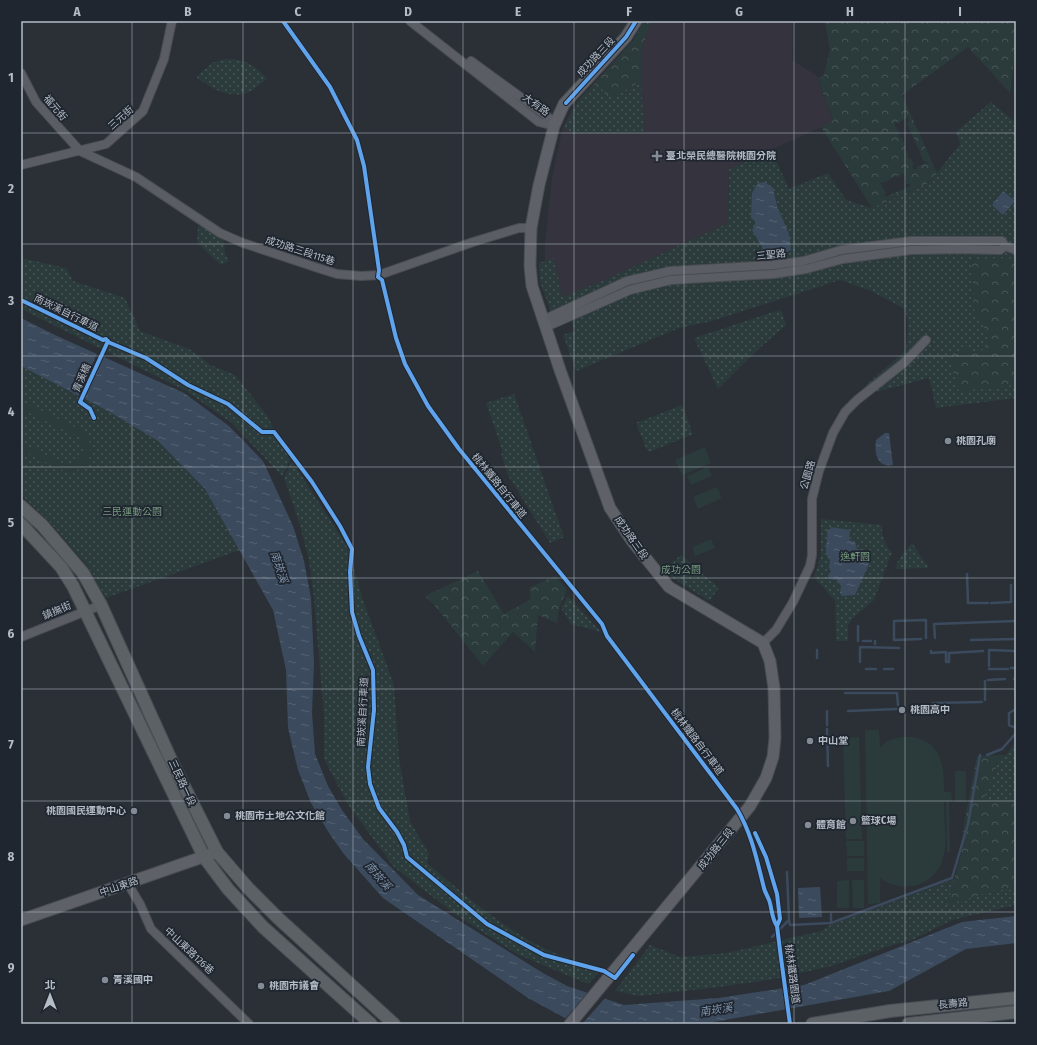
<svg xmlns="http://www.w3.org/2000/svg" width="1037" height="1045" viewBox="0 0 1037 1045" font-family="'Fira Sans Condensed','Noto Sans TC',sans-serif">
  <defs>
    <pattern id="green-dots" width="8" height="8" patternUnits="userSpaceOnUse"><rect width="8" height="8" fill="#2b3b3c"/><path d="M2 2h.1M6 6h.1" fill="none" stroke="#485557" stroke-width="1.8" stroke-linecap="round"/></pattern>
    <pattern id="forest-crowns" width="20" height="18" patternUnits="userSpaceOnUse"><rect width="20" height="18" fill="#2b3b3c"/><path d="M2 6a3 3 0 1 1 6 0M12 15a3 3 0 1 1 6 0" fill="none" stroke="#485557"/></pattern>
    <pattern id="water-ripples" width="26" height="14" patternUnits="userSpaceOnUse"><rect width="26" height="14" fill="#3b4a5d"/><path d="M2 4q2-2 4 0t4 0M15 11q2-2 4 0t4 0" fill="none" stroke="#556273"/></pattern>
  </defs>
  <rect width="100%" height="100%" fill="#2a3036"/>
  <!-- medical -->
  <path fill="#34333e" d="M644 21H793L792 60 816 75 833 122 729 169 728 223 600 282 562 298 554 259 545 261V242L552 177 563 126 580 98 633 41Z"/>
  <!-- green -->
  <path fill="url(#green-dots)" d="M223 59C242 58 255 64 267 79 262 83 255 89 249 92 229 100 211 88 196 77L212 63Z
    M641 81 644 133 573 134 564 127 580 98 594 84 617 95Z
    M991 102 1016 123V398L936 408 929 378 872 393 866 385 906 350 908 324 905 309 871 291 840 280 712 321 679 328 576 371 563 335 575 331 566 308 551 312 540 282 539 263 554 258 562 297 600 282 728 223 729 169 771 150 789 189 828 173 846 200 872 208 930 182 960 144 956 132Z
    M198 225 224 239 225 254 229 261 221 265 197 243Z
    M21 258 66 268 73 281 125 298 140 331 189 349 211 365 235 375 266 414 290 460 282 476 232 423 186 391 21 309Z
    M779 310 782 312 786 325 753 354 718 389 694 338Z
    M21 366 108 411 158 441 205 489 240 550 106 598 89 568 48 520 21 495Z
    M514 394 564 537 550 543 508 475 501 454 503 453 486 403Z
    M682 405 693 434 649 452 646 448 636 423Z
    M292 461 348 548 363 600 394 685 399 758 410 821 429 854 427 863C465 895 503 929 548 950 565 958 585 962 603 968L588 984 517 954 455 914 394 867 349 806 324 759V717L314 598 309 560 299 522 284 478Z
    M821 519 882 525C881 534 885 546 892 552L874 600 852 619 848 626V641H836L835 601 814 577 821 555Z
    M912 543 929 568 895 569 900 557Z
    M681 555 719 588 709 601 671 577 666 569Z
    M568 596 601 632 571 624 561 608Z
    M1016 741V905L952 920 912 940 892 945 831 966 774 979 719 987 639 996 615 991 650 945 680 957 727 953 821 931 830 925 950 881 955 878 961 855 1001 755H1006Z"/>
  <!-- forest -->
  <path fill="url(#forest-crowns)" fill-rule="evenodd" d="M644 21H651L641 51V81L617 95 607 97 601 88 594 84 633 41Z
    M825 21H1016V39L1010 93 968 47 902 95 937 173 930 182 872 208 821 127 833 121 817 77H823L830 50ZM908 117 909 122 907 123 924 162 926 161 927 163 916 167 917 169 914 170 912 166 914 165 911 159H909L902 138H900L898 135 900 134 894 124 897 122 898 123ZM904 173 907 184 909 183 911 186 885 197 884 194 886 193 880 183 887 181 897 175 898 177Z
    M1008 258 1016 260V385L959 392 949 357 968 348 976 354 988 346 987 333 974 310 972 259Z
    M478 571 504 614 531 599 529 588 555 576 567 590 559 608 557 623 538 615 535 652 513 632 483 666 436 607 425 596Z
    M1001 755 984 799H1007L1016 795V890H996L947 905 961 855 964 824 977 756Z"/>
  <!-- pitch -->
  <path fill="#2b3b3c" d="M21 401 83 431 91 444 90 457 87 463 77 470 70 472 62 470 21 450V443L63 463 71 464 80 459 84 448 79 437 21 409Z
    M705 447 711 463 682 475 675 460Z
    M708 467 712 476 691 485 687 476Z
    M717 487 722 498 698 509 693 497Z
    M711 539 715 548 695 556 692 547Z
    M865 730H879L880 747C895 732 925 733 937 752 944 765 944 778 944 792H951L952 801 949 802 950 852H947L946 802 944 801C943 818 948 837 944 854 938 885 905 896 880 878V903L868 904Z
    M859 737 862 839H846L843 738Z
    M955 771H966V802H955Z
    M846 841H864V856H847Z
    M847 858H864V871H847Z
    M849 880V908H837V881Z
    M852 880H864V908H853Z"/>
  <!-- water -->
  <path fill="url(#water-ripples)" d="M765 182 773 188 777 206 789 234 791 250 775 257 765 252 752 230 755 226V221L751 218 752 193 758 183Z
    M1003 191 1015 201 1003 215 992 205Z
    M21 318 57 336 184 393 229 426 263 461 293 526 304 561 311 598 314 663 312 713 315 754 328 786 342 810 363 839 418 895 543 973 567 986 624 1005 719 998 804 985 962 922 1016 916V943L966 949 889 991 702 1024H576L528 998 383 898 343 853 329 833 311 803 298 770 288 728 286 670 273 610 205 489 158 441 108 411 21 366Z
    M885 433H889L893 465C877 468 874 453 876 440Z
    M830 527 850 530 849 540 855 542 857 549 863 550 870 562 855 595 842 596 840 593 841 586 837 580 829 579 828 575 831 572 829 568 830 560C822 551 829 542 827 530L831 529Z
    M820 887 822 917 799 918 798 888Z"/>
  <!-- pier -->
  <path fill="#2a3036" d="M98 351 103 354 83 400 78 397Z
    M589 991 606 997 582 1024H572L564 1020Z"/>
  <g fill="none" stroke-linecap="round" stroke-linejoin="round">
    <!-- stream -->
    <path stroke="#3b4a5d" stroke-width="2.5" d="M967 574 968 603H988
      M991 603 1011 602V585
      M858 626V641
      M935 638 934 624 1016 621
      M921 639 894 640V621L926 620V638
      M971 640 1016 639
      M863 641H871
      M875 641V644
      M817 650V658
      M931 651V653L946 652V662H949V653L983 651
      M860 662V647L899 648
      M989 666V650L1016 651
      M1011 668H1016
      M866 669H876
      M884 669H893
      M989 669H1008
      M1014 679H1016
      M988 680 1005 679
      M985 681V700
      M845 693H868
      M869 693H897L898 705
      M933 703 982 702
      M1016 709 1009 713V725L1016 728
      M827 711V725
      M848 711 897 709
      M827 729 828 766
      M987 755 1002 749 1016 733
      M787 872 789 920
      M831 914V923
      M772 937 789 920 790 925 831 923 952 878 968 824 980 755"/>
    <defs>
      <path id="street" d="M410 21 539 122 554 126
        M471 61 548 117 554 126
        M21 73 36 102 80 151 136 177 220 233 243 243 318 268 337 274 361 276 379 275 473 242 519 228H531
        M21 165 106 144 143 111 164 59 172 21
        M543 320 627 281 670 271 773 265 804 261 841 250 911 241H1002L1005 246 1016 250
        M546 327 630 290 671 280 774 274 806 269 843 259 911 250 960 249 1000 250 1005 246
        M21 637 101 605
        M763 643 776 630 793 602 810 566 812 555V499L819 471 833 433 845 412 857 400 905 362 926 340
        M128 884 140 904 151 929 249 1024"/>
      <path id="secondary" d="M21 920 217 852
        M570 1024 750 806 766 778 773 757 775 738 774 688 770 661 763 643 669 587 632 541 610 508 560 370 532 286 530 266 531 228 539 185 554 126 564 104 626 37 636 21"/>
      <path id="primary" d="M21 506 42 525 83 573 101 605 172 762 217 852 248 888 278 918 394 1024
        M21 524 61 567 73 586 204 857 228 889 263 927 371 1024
        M812 1024 890 1011 1016 998
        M908 1024 1016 1012"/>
    </defs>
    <!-- street casing -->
    <use href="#street" stroke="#494c51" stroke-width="10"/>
    <!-- secondary casing -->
    <use href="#secondary" stroke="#494c51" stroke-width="13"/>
    <!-- primary casing -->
    <use href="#primary" stroke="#484c53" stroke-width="14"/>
    <!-- street -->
    <use href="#street" stroke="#5a5e64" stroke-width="8"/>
    <!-- secondary -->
    <use href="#secondary" stroke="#5e6268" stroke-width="11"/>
    <!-- primary -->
    <use href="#primary" stroke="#5c6166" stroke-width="12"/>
    <defs>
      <path id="cycleway" d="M283 21 330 87 357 140 364 166 379 270 378 277 382 280 396 338 405 364 428 406 459 449 602 624 607 636 737 809C752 834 757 861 764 888 765 893 769 898 770 903 772 911 772 919 777 926
        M566 103 626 37 636 21
        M21 300 103 340 106 339 108 342 146 358 188 385 228 404 262 432H274L312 482 340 526 352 549 350 572 352 612 359 636 373 670 374 710 368 767 370 784 379 808 397 832 404 845 407 857 487 924 544 955 604 971 615 978 633 955
        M94 418 90 409 80 402 108 341
        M755 833 766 857 777 894 780 919 777 926 781 958 790 1024"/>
    </defs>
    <!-- cycleway casing -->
    <use href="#cycleway" stroke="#1f2630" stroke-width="6"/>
    <!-- cycleway -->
    <use href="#cycleway" stroke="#60a3ed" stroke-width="4"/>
  </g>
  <!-- grid -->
  <path fill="none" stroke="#b5bcc6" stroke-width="1" stroke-opacity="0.55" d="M132 21V1024M243 21V1024M353 21V1024M463 21V1024M574 21V1024M684 21V1024M794 21V1024M905 21V1024M21 133H1016M21 244H1016M21 356H1016M21 467H1016M21 578H1016M21 689H1016M21 801H1016M21 912H1016"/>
  <!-- markers -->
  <g fill="#848b94" stroke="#1f2630" stroke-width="1.5">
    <path d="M655 150h4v4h4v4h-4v4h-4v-4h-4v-4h4z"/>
    <circle cx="948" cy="441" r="4"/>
    <circle cx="902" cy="710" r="4"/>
    <circle cx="810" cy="741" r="4"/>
    <circle cx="134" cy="811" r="4"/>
    <circle cx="227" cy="816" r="4"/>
    <circle cx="853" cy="821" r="4"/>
    <circle cx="808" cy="825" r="4"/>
    <circle cx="105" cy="980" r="4"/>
    <circle cx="261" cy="986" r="4"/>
  </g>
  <g text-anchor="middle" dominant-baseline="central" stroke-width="3.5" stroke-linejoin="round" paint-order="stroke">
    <!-- street labels -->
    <g font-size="10" fill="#b5bcc6" stroke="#1f2630">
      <text transform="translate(596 57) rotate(-47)">成功路三段</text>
      <text transform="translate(536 105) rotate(36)">大有路</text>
      <text transform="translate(55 108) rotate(50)">福元街</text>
      <text transform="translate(121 118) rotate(-42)">三元街</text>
      <text transform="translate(300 251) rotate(18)">成功路三段115巷</text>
      <text transform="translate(771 255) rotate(-6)">三聖路</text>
      <text transform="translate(66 313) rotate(26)">南崁溪自行車道</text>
      <text transform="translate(82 378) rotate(-66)">青溪橋</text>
      <text transform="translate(808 475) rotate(-74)">公園路</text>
      <text transform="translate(499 486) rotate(51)">桃林鐵路自行車道</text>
      <text transform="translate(631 538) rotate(55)">成功路三段</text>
      <text transform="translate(57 611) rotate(-23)">鎮撫街</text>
      <text transform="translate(363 712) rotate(-87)">南崁溪自行車道</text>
      <text transform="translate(697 742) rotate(53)">桃林鐵路自行車道</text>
      <text transform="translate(182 783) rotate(65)">三民路一段</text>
      <text transform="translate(716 849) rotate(-51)">成功路三段</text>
      <text transform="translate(119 887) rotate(-19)">中山東路</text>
      <text transform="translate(189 951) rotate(43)">中山東路126巷</text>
      <text transform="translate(792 974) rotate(83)">桃林鐵路園道</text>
      <text transform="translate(953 1004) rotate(-6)">長壽路</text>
    </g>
    <!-- poi labels -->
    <g font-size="10" font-weight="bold" fill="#b5bcc6" stroke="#1f2630" text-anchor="start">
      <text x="666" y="156">臺北榮民總醫院桃園分院</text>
      <text x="956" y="441">桃園孔廟</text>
      <text x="910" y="710">桃園高中</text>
      <text x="818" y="741">中山堂</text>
      <text x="126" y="811" text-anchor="end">桃園國民運動中心</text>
      <text x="235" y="816">桃園市土地公文化館</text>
      <text x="861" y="821">籃球C場</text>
      <text x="816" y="825">體育館</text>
      <text x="113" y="980">青溪國中</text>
      <text x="269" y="986">桃園市議會</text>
    </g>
    <!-- park labels -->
    <g font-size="10" fill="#76997e" stroke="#1f2630">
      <text x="132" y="512">三民運動公園</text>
      <text x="855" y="557">逸軒園</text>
      <text x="681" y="570">成功公園</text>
    </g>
    <!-- water labels -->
    <g font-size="11" font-style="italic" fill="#8093aa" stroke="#1f2630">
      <text transform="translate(279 567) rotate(72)">南崁溪</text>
      <text transform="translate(378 876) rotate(49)">南崁溪</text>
      <text transform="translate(716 1010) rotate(-9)">南崁溪</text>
    </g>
  </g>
  <!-- border -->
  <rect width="1037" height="1045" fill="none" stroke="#1f2630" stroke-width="44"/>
  <!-- north arrow -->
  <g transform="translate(50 995)" stroke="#1f2630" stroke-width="3" paint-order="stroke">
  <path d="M0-3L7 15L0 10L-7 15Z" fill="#b5bcc6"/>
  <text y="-6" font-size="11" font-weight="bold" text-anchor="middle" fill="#b5bcc6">北</text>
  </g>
  <rect x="22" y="22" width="993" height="1001" fill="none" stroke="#b5bcc6" stroke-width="1.5"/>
  <g font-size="13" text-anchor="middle" font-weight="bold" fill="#b5bcc6">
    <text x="77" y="16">A</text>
    <text x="188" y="16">B</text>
    <text x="298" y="16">C</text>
    <text x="408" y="16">D</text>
    <text x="518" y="16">E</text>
    <text x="629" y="16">F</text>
    <text x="739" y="16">G</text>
    <text x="850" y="16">H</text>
    <text x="960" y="16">I</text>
    <text x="11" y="82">1</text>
    <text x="11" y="193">2</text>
    <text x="11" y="305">3</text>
    <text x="11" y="416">4</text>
    <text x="11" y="527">5</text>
    <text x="11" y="638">6</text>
    <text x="11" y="749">7</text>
    <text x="11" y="861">8</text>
    <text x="11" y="972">9</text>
  </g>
</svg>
